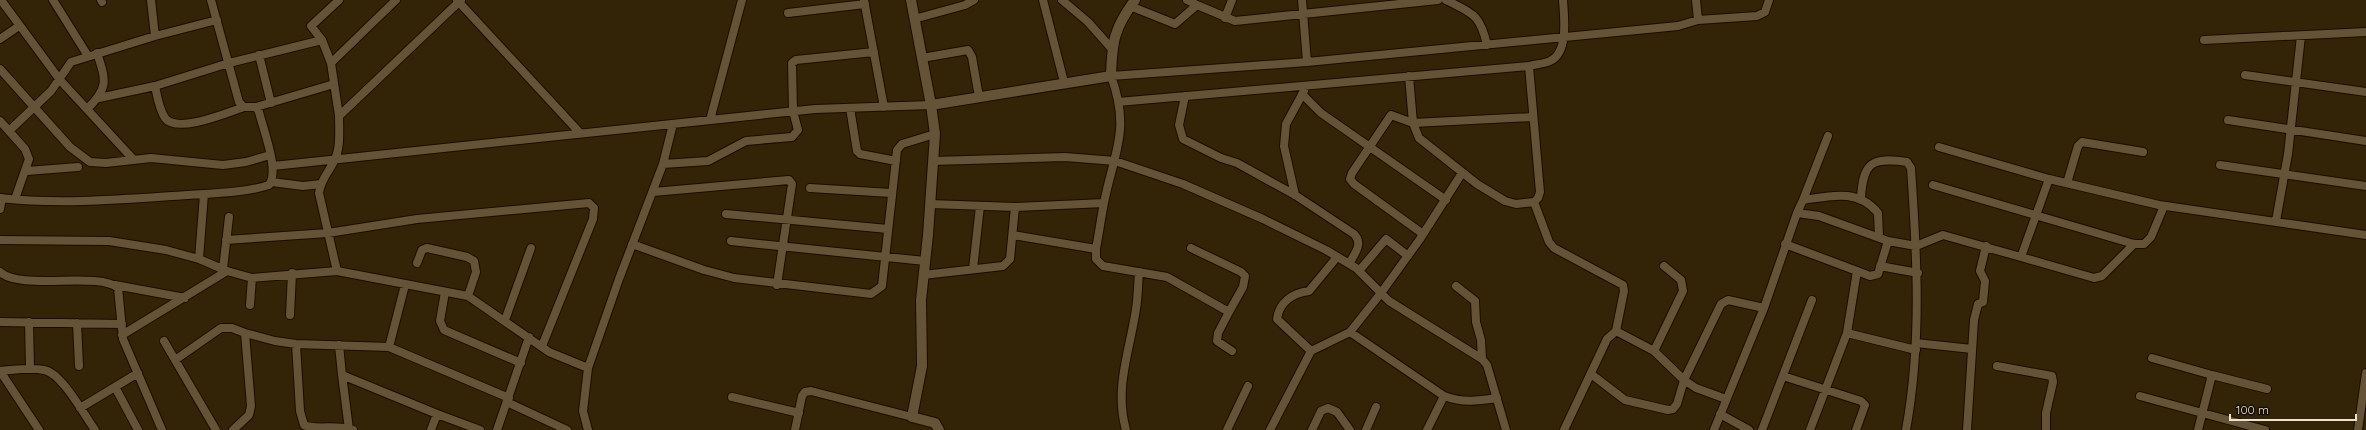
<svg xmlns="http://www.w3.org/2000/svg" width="2366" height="430" viewBox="0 0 2366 430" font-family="Quicksand,sans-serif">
  <rect width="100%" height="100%" fill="#342407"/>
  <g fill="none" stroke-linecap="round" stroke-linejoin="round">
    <defs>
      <path id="minor" d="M1 0 60 80 133 159
        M53 0 88 56
        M101 0 102 2
        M151 0 155 36
        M457 0 580 133
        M461 0 339 116C339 130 341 148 334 161 329 172 321 179 319 193L337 271 468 296 549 352 588 368
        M864 0 884 107
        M1043 0 1064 82
        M1062 0 1088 22 1112 49
        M1187 0 1197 5
        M1302 0 1307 62
        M1446 0C1473 14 1480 14 1487 45
        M1696 0 1698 20 1757 16 1765 12 1769 0
        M1130 6 1175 24 1197 5 1235 21 1438 0
        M788 13 865 4
        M1225 18 1232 0
        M914 19 965 5 974 0
        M0 39 19 26
        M2204 40 2366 32
        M259 55 271 103
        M922 58 968 50 972 57 979 97
        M331 63 322 40 311 26 339 0
        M0 69 70 147 90 162 106 163 151 158 223 165 246 162 270 155
        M2245 75 2366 92
        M1409 76 1413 123 1533 117
        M155 86 229 63 322 40
        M1302 94 1321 113 1446 200
        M1185 96 1179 125 1183 139 1221 158 1237 163 1295 195 1354 234C1364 244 1354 254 1349 264
        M99 98 155 86C157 96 159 109 165 118 177 134 226 113 244 107
        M1118 102 1529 66C1536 64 1544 64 1550 61 1569 53 1564 16 1563 0
        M256 107 334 84
        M850 108 857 151 860 154 896 161
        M87 109C109 88 106 80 97 53
        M339 116 331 63 396 0
        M710 120 742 0
        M2228 120 2366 141
        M0 121 25 149 29 159 15 199
        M9 131 51 91 71 62 155 36 217 20
        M1939 147 2049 179 2159 205 2366 235
        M933 161 1065 157 1115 161 1183 184 1263 219 1326 250 1356 268 1389 301 1482 359 1487 365 1506 430
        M663 164 708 161 746 141 792 137 798 130 793 111 792 63 796 60 874 52
        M2220 165 2366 186
        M273 166 815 109 931 105
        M27 171 78 167
        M272 182 303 186 321 184
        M2067 183 2078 146 2082 142 2143 152
        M1933 185 2134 244H2144L2151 237 2164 206
        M810 188 891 193
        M653 192 789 180 792 184 777 285
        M1295 195 1284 146 1286 124 1304 91
        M0 198C62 205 126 199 188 195 214 193 244 193 269 185 280 171 263 129 259 112L256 107H244L239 102 211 0
        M1861 198C1863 162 1872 157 1907 162L1911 168C1917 256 1922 342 1906 430
        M1803 200 1828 136
        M1534 202 1549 242 1554 248 1623 285 1624 291 1616 331
        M1015 207 1104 203
        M0 209 2 198
        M1797 213 1803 200C1830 196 1858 188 1878 213L1879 237
        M726 214 888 229
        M2276 221 2288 154 2301 36
        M1423 234 1354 184 1350 179 1352 173 1391 115 1413 123 1419 138 1477 184 1505 201 1516 204 1534 202 1538 198 1540 192 1529 66
        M1013 235 1096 249V259L1103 266 1167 277 1229 312 1218 333 1217 341 1232 351
        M0 240 109 241 166 250 199 259
        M226 240 328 233 417 219 589 203 594 208 593 219 542 346
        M731 241 925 261
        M632 244 704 270 734 278 871 294 882 286 897 150 902 144 935 134
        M1785 244 1857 271
        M1191 248 1241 272 1245 276 1243 287 1229 312
        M1096 249C1099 233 1101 218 1104 203 1114 152 1131 130 1111 76L1307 62 1678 26 1698 20
        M2021 257 2094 278 2102 276 2134 244
        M417 263 422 250 427 248 467 257 474 261 476 272 468 296
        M1880 266 1918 273
        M223 269 229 217
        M973 269 980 206
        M227 271 252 278
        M1359 271 1386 239 1408 256
        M0 272C21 291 98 271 118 288L123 339 162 430
        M923 275 1003 266 1010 259 1015 207 930 204
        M115 285 185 298
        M1456 286 1475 301 1476 322 1481 340 1482 359
        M445 292 440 321 444 330 521 363
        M250 305 252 278 337 271
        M290 315 292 273
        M505 320 531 248
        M0 322 122 324
        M29 322 30 369
        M77 323 79 366
        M1350 332 1444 396 1427 430
        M245 333 275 341 296 344 389 347 509 398
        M1847 333 1916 350
        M122 335 227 271 199 259 204 194
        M164 341 216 430
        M1916 343 1972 349
        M296 344 300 411 304 425C312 430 337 425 349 429
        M339 345 342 375 437 414
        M389 347 405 285
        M1311 351 1277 319C1279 302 1293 293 1309 291L1337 257
        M1654 351 1683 291 1681 280 1664 266
        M2152 358 2212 375 2198 430
        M175 360 221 328H232L245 333 251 406 249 415 233 430
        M1997 366 2052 376 2053 382 2046 413V430
        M0 371C14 370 30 367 44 370 62 373 84 415 95 430
        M0 371 39 430
        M1591 374 1625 400 1668 410 1673 409 1677 404 1684 380 1721 304 1728 300 1764 308
        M342 375 349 429 353 430
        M2212 375 2267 389
        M1783 376 1861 401 1865 405 1856 430
        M115 387 138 430
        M1444 396C1463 403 1477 401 1497 398
        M2140 396 2265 430
        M732 397 799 413
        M507 402 567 430
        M80 408 138 373
        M1720 414 1749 430
        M431 430 437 414 480 430
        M497 430 529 337
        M588 430 583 411 588 368 619 279 663 164 673 124
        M795 430 802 396 805 392 811 391 912 417
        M1126 430C1114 388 1130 350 1136 309 1138 297 1138 284 1139 272
        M1227 430 1248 386
        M1270 430 1311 351 1350 332 1381 293 1420 239 1462 173
        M1312 430 1321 411 1328 408 1337 412 1350 430
        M1366 430 1376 407
        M1564 430 1607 339 1616 331 1654 351 1684 380 1696 388 1726 399
        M1714 430 1764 308 1797 213 1819 216 1888 241 1916 246 1943 235 2021 257 2049 179
        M1762 430 1812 300
        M1810 430 1847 333 1857 271 1870 276 1878 274 1888 241
        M1967 430 1974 320 1978 304 1983 302 1985 281 1980 271 1986 246
        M2358 430 2366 373"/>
      <path id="tertiary" d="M911 0 931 105 1111 76C1112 42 1114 28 1135 0
        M931 105 935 134 928 235 921 300 922 366 912 417 935 423 939 430"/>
    </defs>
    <!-- minor casing -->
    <use href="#minor" stroke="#190d00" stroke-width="10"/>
    <!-- tertiary casing -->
    <use href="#tertiary" stroke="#190d00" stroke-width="12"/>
    <!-- minor -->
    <use href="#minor" stroke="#655337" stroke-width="8"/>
    <!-- tertiary -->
    <use href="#tertiary" stroke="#655337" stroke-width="10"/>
  </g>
  <!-- scale -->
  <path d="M2230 414v6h126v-6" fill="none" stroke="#ede2d2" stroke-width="2"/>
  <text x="2236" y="414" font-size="12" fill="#ede2d2" stroke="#160f04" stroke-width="3" paint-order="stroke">100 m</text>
</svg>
